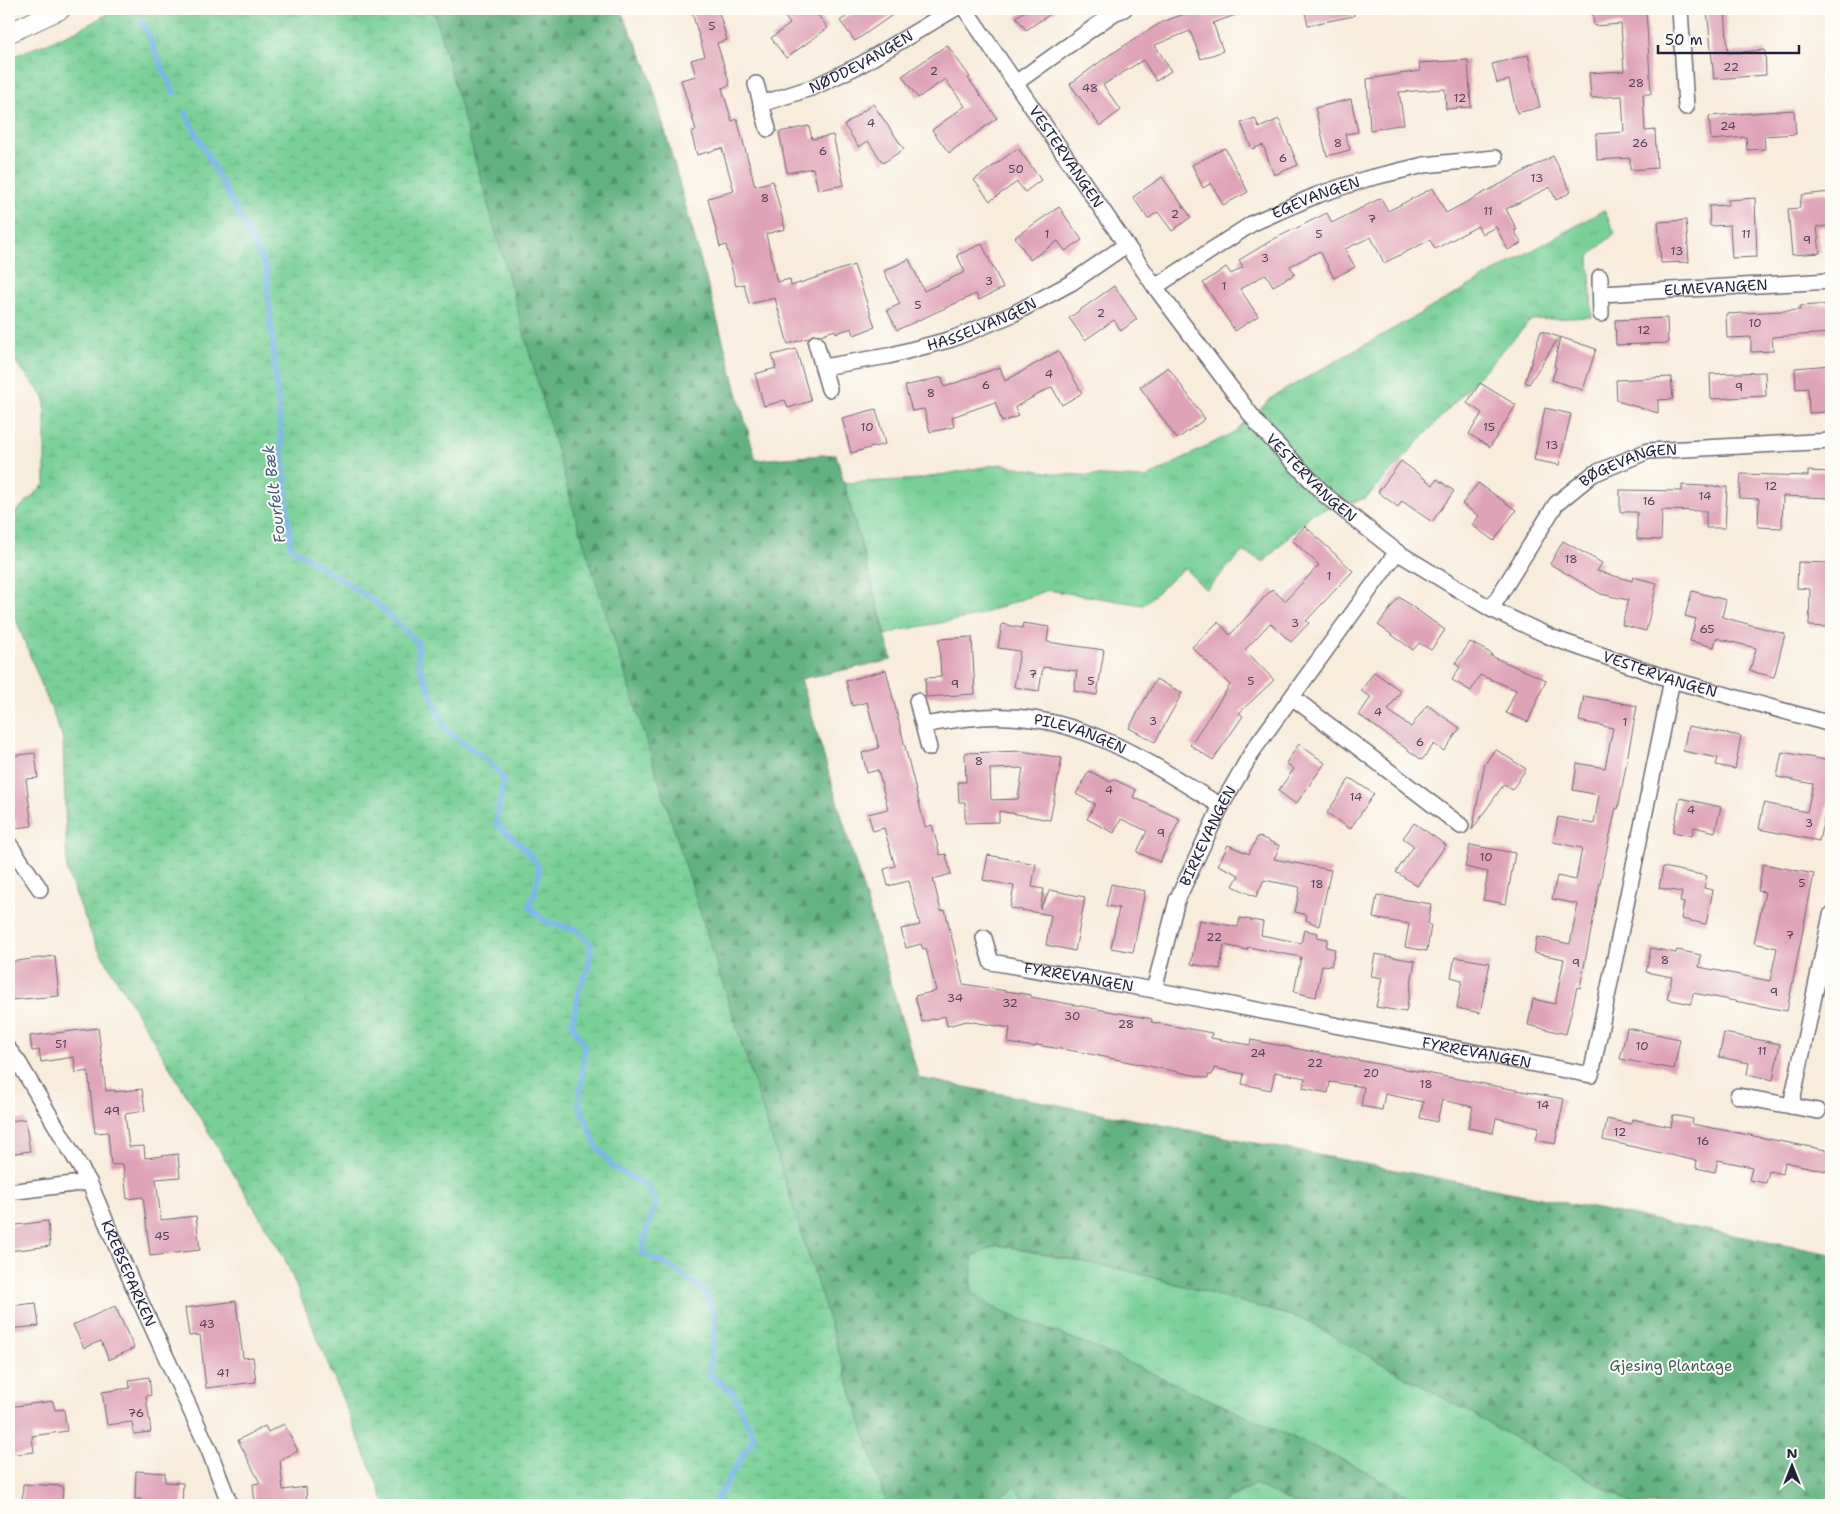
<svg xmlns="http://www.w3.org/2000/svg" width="1840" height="1514" viewBox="0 0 1840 1514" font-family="'Shantell Sans',sans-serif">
  <defs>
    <pattern id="grass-tufts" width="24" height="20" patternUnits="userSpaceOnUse" patternTransform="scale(1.25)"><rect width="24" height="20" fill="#78d096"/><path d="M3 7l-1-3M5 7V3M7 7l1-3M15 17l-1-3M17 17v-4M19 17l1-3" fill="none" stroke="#68b282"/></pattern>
    <pattern id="forest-firs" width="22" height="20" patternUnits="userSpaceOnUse" patternTransform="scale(1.25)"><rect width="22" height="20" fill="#62b27f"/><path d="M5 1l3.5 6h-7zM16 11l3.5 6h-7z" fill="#509069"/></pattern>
    <pattern id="wetland-marsh" width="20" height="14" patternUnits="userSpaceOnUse" patternTransform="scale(1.25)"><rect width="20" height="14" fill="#78d096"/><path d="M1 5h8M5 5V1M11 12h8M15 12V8" fill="none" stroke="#68b282"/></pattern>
  </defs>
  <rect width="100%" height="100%" fill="#fdfcf7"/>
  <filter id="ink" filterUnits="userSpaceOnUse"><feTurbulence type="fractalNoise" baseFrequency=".02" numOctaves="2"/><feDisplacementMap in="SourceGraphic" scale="10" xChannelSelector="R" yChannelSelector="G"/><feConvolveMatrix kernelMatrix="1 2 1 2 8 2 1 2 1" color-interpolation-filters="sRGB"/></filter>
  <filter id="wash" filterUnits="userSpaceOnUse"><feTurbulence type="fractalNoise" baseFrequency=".0096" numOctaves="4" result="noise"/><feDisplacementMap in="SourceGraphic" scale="20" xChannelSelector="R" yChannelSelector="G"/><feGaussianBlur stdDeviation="1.12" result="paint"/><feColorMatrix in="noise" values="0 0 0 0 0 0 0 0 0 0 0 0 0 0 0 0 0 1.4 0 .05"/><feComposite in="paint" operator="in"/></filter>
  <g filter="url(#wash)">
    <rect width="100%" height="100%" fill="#f8ecdb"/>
    <!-- grass -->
    <path fill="url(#grass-tufts)" stroke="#4d7968" d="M1604 210 1615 233 1589 256 1592 317 1531 320 1366 498 1313 513 1264 562 1243 551 1206 590 1184 568 1143 605 1048 590 973 617 901 630 886 635 844 483 919 479 1000 464 1057 474 1146 478 1234 432 1274 396Z
      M998 1245 1129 1271 1303 1319 1634 1505H1423L1362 1469 1092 1346 997 1310 971 1292 972 1256Z
      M1255 1484 1298 1505H1218Z
      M1014 1486 1031 1505H987Z"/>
    <!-- forest -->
    <path fill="url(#forest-firs)" stroke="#426a5d" d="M439 9H620L647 66 756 460 836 454 892 660 801 679 919 1078 1831 1254V1505H1634L1303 1319 1129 1271 998 1245 973 1256 971 1291 997 1310 1092 1346 1362 1469 1423 1505H1298L1255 1484 1218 1505H1031L1014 1487 987 1505H887L575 515 434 12Z"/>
    <!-- wetland -->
    <path fill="url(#wetland-marsh)" stroke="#4d7968" d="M117 9H408L434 12 575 515 887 1505H386L285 1259 95 943 67 872 63 739 12 610 9 598V518L45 484V398L9 354V58L76 31Z"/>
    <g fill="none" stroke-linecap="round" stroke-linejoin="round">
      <!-- stream -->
      <path stroke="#7ab4eb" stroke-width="5.5" d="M142 21 174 93
        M185 112 266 267 291 547 375 602 418 643 419 665 447 731 490 762 504 779 498 809 496 824C509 835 538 855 539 873 539 881 532 898 529 907L546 922 577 930 591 944 588 969 579 989 572 1024 585 1047 579 1104 597 1147 615 1169 647 1185 656 1203 647 1227 642 1253 671 1267 705 1291 716 1316 709 1375 733 1392 754 1437 713 1505"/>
    </g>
    <g id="blocks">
      <!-- building -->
      <path fill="#dfa3b7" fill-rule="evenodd" d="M691 9H718L727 40 717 43 730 85 722 88 732 121 737 119 755 186 773 181 785 229 766 234 777 282 790 279 791 286 854 265 875 327 854 335 852 328 836 333 835 330 820 335 814 334 808 338 788 344 775 298 749 304 744 284 736 286 726 245 720 247 708 198 734 191 722 148 697 155 691 132 696 130 681 80 696 76 691 60 705 56Z
        M779 9H813L828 28 786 58 771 38 790 24Z
        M857 9H901L855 41 840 21Z
        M1028 9H1058L1026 30 1016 17Z
        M1198 9H1247V11L1213 23 1223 51 1201 59 1190 31 1155 45 1171 71 1156 81 1143 60 1103 85 1121 110 1100 126 1070 84 1108 56 1162 22Z
        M1304 9H1353L1354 16 1308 25Z
        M1592 9H1646L1651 94H1643L1645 131 1655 130 1657 168 1630 170V158L1597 160 1596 134 1624 132 1622 96 1591 98 1589 73 1624 71 1621 24 1594 26Z
        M1707 9H1725L1728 53 1765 50 1766 75 1714 79Z
        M947 45 970 77 968 78 997 118 949 153 932 130 965 106 945 79 918 98 902 76Z
        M1528 55 1540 107 1517 113 1509 80 1497 83 1492 64Z
        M1468 60 1471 107 1446 109 1445 89 1399 92 1404 124 1370 130 1367 79 1420 71 1419 63Z
        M1351 99 1358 132 1345 134 1350 150 1327 156 1315 108Z
        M873 104 904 149 883 163 868 141 859 147 844 125Z
        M1794 110 1796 134 1764 136 1765 149 1747 150 1746 137 1711 140 1709 116Z
        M1255 118 1259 128 1279 119 1298 165 1274 175 1263 145 1252 149 1241 123Z
        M809 126 812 139 833 135 844 185 818 190 813 168 787 173 779 132Z
        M1018 148 1041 180 1025 192 1017 182 990 201 974 180Z
        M1225 148 1248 192 1223 205 1211 183 1203 188 1192 165Z
        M1553 156 1571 192 1556 200 1550 187 1506 209 1517 230H1514L1521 243 1508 250 1496 227 1482 234 1478 226 1435 249 1430 240 1384 263 1371 237 1345 249 1355 267 1334 278 1320 251 1290 266 1295 274 1273 286 1266 274 1240 289 1258 316 1235 331 1203 283 1226 267 1231 274 1243 267 1239 260 1274 239 1327 213 1332 223 1381 198 1388 211 1433 188 1446 213Z
        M1162 177 1191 217 1172 231 1158 212 1148 219 1133 197Z
        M1831 192V226L1817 227 1820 253 1792 255 1788 209 1799 208 1802 195Z
        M1755 198 1757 257 1732 258 1730 225 1710 226 1709 206 1728 205V200Z
        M1059 207 1082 240 1065 251 1058 241 1030 260 1015 237Z
        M1686 220 1689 262 1661 263 1658 222Z
        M982 244 1003 288 979 300 976 294 897 330 887 310 900 304 884 271 909 259 924 291 965 272 957 255Z
        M1114 286 1137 319 1121 331 1114 320 1085 340 1069 318Z
        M1831 304V333L1772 337 1773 351 1751 352V337L1727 338 1726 314 1800 310V306Z
        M1667 318 1668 343 1616 345 1615 320Z
        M1541 331 1559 337 1529 384 1525 382Z
        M1560 337 1596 349 1583 390 1552 380 1556 367 1554 366Z
        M796 349 811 401 788 408 785 400 764 406 755 374 776 368 772 355Z
        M1058 351 1082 393 1062 405 1052 387 1015 407 1018 416 1002 422 995 402 952 417 954 427 930 432 924 409 912 411 905 386 942 377 944 387 1000 367 1005 381Z
        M1831 365V386H1828L1830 412 1809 413 1808 388 1796 389 1795 368Z
        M1168 367 1205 419 1177 439 1140 387Z
        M1765 372 1766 396 1711 399 1710 374Z
        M1671 377 1673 399 1658 400V413L1617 401 1616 380Z
        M1480 383 1516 405 1490 447 1469 434 1482 413 1467 403Z
        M1545 408 1571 414 1559 465 1534 460Z
        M876 409 885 444 851 453 842 418Z
        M1401 461 1433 485 1437 479 1454 491 1432 522 1402 501 1398 507 1378 492Z
        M1808 471 1831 472V498L1783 496 1782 528 1758 527 1759 499 1739 498 1741 474 1808 476Z
        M1478 483 1516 510 1494 541 1472 525 1479 516 1462 504Z
        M1682 485 1727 487 1725 528H1706V511L1662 510 1661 540 1637 539V512H1620V490L1682 491Z
        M1305 526 1353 571 1306 621 1309 623 1291 642 1270 623 1245 650 1274 680 1239 713 1243 716 1213 760 1190 745 1230 685 1192 647 1218 622 1230 635 1272 589 1285 601 1319 565 1292 540Z
        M1563 541 1602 563 1597 571 1632 581 1633 577 1657 583 1646 631 1622 625 1628 600 1601 594 1550 564Z
        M1798 562 1831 563V627L1809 626 1810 589 1797 588Z
        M1692 591 1726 600 1722 617 1785 634 1774 677 1750 671 1756 648 1716 638 1714 647 1690 641 1696 619 1685 616Z
        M1399 597 1445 630 1431 650 1419 643 1413 650 1378 625Z
        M1023 623 1049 627 1047 642 1104 650 1097 695 1074 691 1077 671 1043 667 1039 691 1014 687 1020 651 998 648 1002 624 1022 628Z
        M972 637 975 694 926 697 925 678 941 677 939 639Z
        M1470 642 1492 654 1491 656 1546 680 1528 722 1506 713 1516 690 1480 675 1471 691 1452 680 1460 667 1455 664Z
        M886 670 925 827 932 825 940 855 946 854 951 874 933 879 941 911 945 910 963 984 1031 995V997L1152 1019 1151 1022 1212 1033 1211 1038 1250 1045 1251 1040 1564 1099 1555 1144 1536 1140 1539 1127 1496 1118 1493 1133 1468 1128 1473 1107 1442 1100 1437 1122 1420 1118 1423 1102 1385 1094 1382 1110 1361 1106 1364 1087 1330 1082 1328 1093 1303 1088 1305 1078 1275 1072 1271 1090 1242 1084 1244 1074 1214 1068 1212 1075H1208V1078L1080 1052 1036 1045 1035 1047 1008 1043 1010 1028 967 1021 947 1026 945 1016 922 1022 915 996 936 991 926 948 923 949 921 944 906 948 901 929 920 925 909 881 888 886 884 869 895 866 884 828 873 831 868 814 888 809 878 770 867 773 862 753 879 748 867 702 852 706 846 681Z
        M1374 672 1401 691 1388 710 1411 727 1427 705 1460 728 1444 751 1434 744 1422 760 1359 715 1371 697 1361 691Z
        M1156 679 1182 693 1155 742 1129 728Z
        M1584 696 1637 706 1618 809 1616 808 1604 862 1580 988 1577 987 1566 1034 1528 1025 1533 999 1555 1004 1564 959 1534 953 1537 937 1570 944 1578 904 1552 899 1557 876 1576 880 1582 848 1553 842 1558 817 1594 824 1599 795 1573 790 1577 763 1605 768 1613 728 1579 721Z
        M1688 726 1741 736 1735 769 1716 765 1718 758 1683 751Z
        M1299 744 1325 763 1296 804 1278 791 1294 769 1286 763Z
        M1495 749 1526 769 1512 790 1504 784 1472 830 1485 764Z
        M1022 751 1062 758 1050 820 999 811V822L965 823V802H959L958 782H966L965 753ZM1023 768 1018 799 991 800 990 769Z
        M1782 752 1831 761V788L1819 841 1759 829 1764 803 1807 812 1813 784 1777 777Z
        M35 753 38 778 26 779 32 826 16 828 15 820H10L9 811V756Z
        M1089 771 1111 782 1113 779 1136 790 1133 797 1180 819 1160 862 1137 852 1147 831 1121 819 1114 833 1087 819 1095 804 1076 794Z
        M1350 778 1374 794 1350 829 1327 813Z
        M1680 798 1721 807 1715 832 1694 827 1692 836 1673 832Z
        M1414 823 1446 845 1417 886 1396 872 1414 846 1403 838Z
        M1258 836 1280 846 1274 859 1331 870 1319 926 1306 920 1307 915 1295 912 1300 887 1264 880 1256 897 1233 886 1239 875 1218 865 1228 845 1249 854Z
        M1470 845 1515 853 1506 904 1483 900 1488 872 1465 867Z
        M988 855 1036 864 1032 887 1044 889 1040 909 1050 890 1085 897 1075 951 1046 945 1051 915 1010 908 1014 886 983 880Z
        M1763 864 1814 874 1787 1011 1693 993 1691 1004 1667 999 1672 977 1646 972 1651 948 1676 953 1677 950 1701 955 1699 967 1770 981 1777 948 1754 943 1765 892 1758 891Z
        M1663 867 1707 876 1704 888 1713 890 1706 924 1681 919 1684 903 1680 902 1682 892 1659 888Z
        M1111 884 1145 891 1133 952 1111 948 1119 908 1106 906Z
        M1377 895 1431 904 1428 924 1431 925 1427 951 1405 947 1409 924 1373 918Z
        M1240 918 1263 922 1261 935 1301 943 1304 930 1318 933 1317 937 1328 939 1326 947 1335 949 1331 966 1322 965 1316 997 1294 992 1301 957 1248 947 1247 950 1224 945 1220 969 1191 964 1199 920 1238 927Z
        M1375 954 1415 961 1406 1012 1376 1007 1382 978 1371 976Z
        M55 956 59 996 9 1000V962Z
        M1455 957 1490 963 1480 1013 1457 1008 1462 980 1451 977Z
        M98 1028 106 1091 115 1090V1092L142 1089 145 1111 125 1114 129 1147 144 1146 145 1158 178 1154 180 1177 156 1179 161 1220 196 1216 200 1250 150 1256 143 1197 127 1199 123 1164 111 1165 108 1132 95 1133 88 1071 76 1073 74 1057 41 1062 39 1050 32 1051 30 1036Z
        M1627 1028 1680 1039 1674 1069 1620 1059Z
        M1724 1033 1780 1044 1773 1080 1747 1074 1749 1063 1719 1057Z
        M1673 1115 1693 1119 1692 1124 1831 1151V1172L1785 1162 1783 1174 1769 1171 1766 1183 1749 1180 1752 1167 1718 1160 1715 1172 1696 1168 1697 1161 1603 1140 1607 1119 1631 1124 1632 1119 1671 1127Z
        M25 1119 30 1151 9 1154V1121Z
        M48 1221 50 1246 9 1251V1226Z
        M236 1301 243 1358 253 1357 256 1382 206 1388 200 1335 189 1336 185 1308Z
        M36 1303 39 1326 9 1329V1306Z
        M115 1306 134 1348 109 1360 101 1341 84 1348 73 1325Z
        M149 1377 151 1395 146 1396 151 1432 134 1434 132 1422 107 1425 102 1392 130 1388 129 1380Z
        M53 1401 55 1410 64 1409 67 1431 32 1436 34 1452 9 1455V1407Z
        M284 1424 298 1451 280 1460 283 1490 306 1487 307 1505H255L253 1484 260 1483 238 1440 265 1426 268 1432Z
        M136 1471 165 1473V1482L183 1483 182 1505H141V1499H135Z
        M23 1484 63 1486 62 1505H22Z"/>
    </g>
  </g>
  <g filter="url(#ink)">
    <use href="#blocks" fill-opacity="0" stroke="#6d6973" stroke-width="1"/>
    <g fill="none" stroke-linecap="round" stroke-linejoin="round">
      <defs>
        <g id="minor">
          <path id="s1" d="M965 9 1155 287 1260 427 1326 496 1397 552 1491 609 1553 638 1672 680 1831 724"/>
          <path d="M1680 9 1686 107"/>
          <path d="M1017 82 1114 13 1124 9"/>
          <path d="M756 84 768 129"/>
          <path id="s2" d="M761 104 814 87 862 64 954 9"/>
          <path d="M1600 277 1601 314"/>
          <path id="s3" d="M1155 287 1253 223 1317 195 1366 179 1424 165 1495 158"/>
          <path id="s4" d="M1601 294 1831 281"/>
          <path d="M816 343 829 389"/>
          <path id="s5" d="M823 367 888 356 952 339 1013 314 1071 283 1126 245"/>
          <path id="s6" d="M1491 609 1556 504 1593 474 1648 451 1831 441"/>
          <path d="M1292 697 1461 826"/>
          <path d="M917 701 929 748"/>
          <path id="s7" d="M924 725C952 720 981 715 1010 717 1090 720 1155 766 1221 806"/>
          <path d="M9 844 40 889"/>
          <path id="s8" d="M984 938 991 962 1154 990 1591 1075 1672 680"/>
          <path id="s9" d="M1154 990 1177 900 1221 806 1254 749 1397 552"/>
          <path id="s10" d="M9 1050 19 1063 89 1182 136 1292 209 1450 230 1505"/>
          <path d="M1738 1096 1818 1111"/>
          <path d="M1791 1106 1831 915"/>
          <path d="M9 1192 89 1182"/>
        </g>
        <path id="tertiary" d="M9 33 61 9"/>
      </defs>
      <!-- minor casing -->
      <use href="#minor" stroke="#6d6973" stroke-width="18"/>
      <!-- tertiary casing -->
      <use href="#tertiary" stroke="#6d6973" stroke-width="21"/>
      <!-- minor -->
      <use href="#minor" stroke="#fff" stroke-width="15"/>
      <!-- tertiary -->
      <use href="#tertiary" stroke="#fff" stroke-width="19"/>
    </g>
  </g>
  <g text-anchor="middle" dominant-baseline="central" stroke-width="4" stroke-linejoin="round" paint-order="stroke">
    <!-- number labels -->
    <g font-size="12" fill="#51425a">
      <text x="712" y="26">5</text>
      <text x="1731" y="67">22</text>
      <text x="934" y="71">2</text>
      <text x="1636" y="83">28</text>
      <text x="1090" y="88">48</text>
      <text x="1460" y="98">12</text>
      <text x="871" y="123">4</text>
      <text x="1728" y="126">24</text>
      <text x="1338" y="143">8</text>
      <text x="1640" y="143">26</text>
      <text x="823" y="151">6</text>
      <text x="1283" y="158">6</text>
      <text x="1016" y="169">50</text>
      <text x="1537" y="178">13</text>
      <text x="765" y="198">8</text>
      <text x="1488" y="211">11</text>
      <text x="1175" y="214">2</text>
      <text x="1372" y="219">7</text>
      <text x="1047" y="234">1</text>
      <text x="1319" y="234">5</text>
      <text x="1746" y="234">11</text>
      <text x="1807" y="240">9</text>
      <text x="1677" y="251">13</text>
      <text x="1265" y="258">3</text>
      <text x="989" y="281">3</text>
      <text x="1224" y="286">1</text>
      <text x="918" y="305">5</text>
      <text x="1101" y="313">2</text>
      <text x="1755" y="323">10</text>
      <text x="1644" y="330">12</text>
      <text x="1049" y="374">4</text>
      <text x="986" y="385">6</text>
      <text x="1739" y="387">9</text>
      <text x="931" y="393">8</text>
      <text x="867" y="427">10</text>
      <text x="1489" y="427">15</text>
      <text x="1552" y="445">13</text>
      <text x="1771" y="486">12</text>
      <text x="1705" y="496">14</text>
      <text x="1649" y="501">16</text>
      <text x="1571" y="559">18</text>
      <text x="1329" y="576">1</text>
      <text x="1295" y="623">3</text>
      <text x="1707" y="629">65</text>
      <text x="1033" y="674">7</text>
      <text x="1091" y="681">5</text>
      <text x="1251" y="681">5</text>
      <text x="955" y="684">9</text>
      <text x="1378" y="712">4</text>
      <text x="1153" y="721">3</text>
      <text x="1625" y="722">1</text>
      <text x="1420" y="742">6</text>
      <text x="979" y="761">8</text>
      <text x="1109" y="790">4</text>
      <text x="1356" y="797">14</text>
      <text x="1691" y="810">4</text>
      <text x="1809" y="823">3</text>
      <text x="1161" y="833">9</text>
      <text x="1486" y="857">10</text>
      <text x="1802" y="883">5</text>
      <text x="1317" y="884">18</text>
      <text x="1790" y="935">7</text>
      <text x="1214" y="937">22</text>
      <text x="1665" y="960">8</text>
      <text x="1576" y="963">9</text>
      <text x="1774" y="992">9</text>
      <text x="955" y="998">34</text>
      <text x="1010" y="1003">32</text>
      <text x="1072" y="1016">30</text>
      <text x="1126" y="1024">28</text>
      <text x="61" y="1044">51</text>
      <text x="1642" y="1046">10</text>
      <text x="1762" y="1051">11</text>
      <text x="1258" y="1053">24</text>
      <text x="1315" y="1063">22</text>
      <text x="1371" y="1073">20</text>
      <text x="1426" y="1084">18</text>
      <text x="1543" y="1105">14</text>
      <text x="112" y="1111">49</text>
      <text x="1620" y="1132">12</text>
      <text x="1703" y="1141">16</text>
      <text x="162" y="1236">45</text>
      <text x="207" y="1324">43</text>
      <text x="223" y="1373">41</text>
      <text x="136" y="1413">76</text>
    </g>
    <!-- street labels -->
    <g font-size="15" fill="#22223b" stroke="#fdfcf7">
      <text stroke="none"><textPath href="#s2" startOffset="109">NØDDEVANGEN</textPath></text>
      <text stroke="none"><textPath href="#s1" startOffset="179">VESTERVANGEN</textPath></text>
      <text stroke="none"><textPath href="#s3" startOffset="185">EGEVANGEN</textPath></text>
      <text stroke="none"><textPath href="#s4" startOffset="115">ELMEVANGEN</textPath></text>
      <text stroke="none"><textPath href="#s5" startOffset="165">HASSELVANGEN</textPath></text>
      <text stroke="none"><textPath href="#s6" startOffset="208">BØGEVANGEN</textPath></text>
      <text stroke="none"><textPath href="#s1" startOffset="584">VESTERVANGEN</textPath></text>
      <text stroke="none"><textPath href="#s1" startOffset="989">VESTERVANGEN</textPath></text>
      <text stroke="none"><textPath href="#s7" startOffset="159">PILEVANGEN</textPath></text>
      <text stroke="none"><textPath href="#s9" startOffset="164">BIRKEVANGEN</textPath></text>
      <text stroke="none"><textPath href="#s8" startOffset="114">FYRREVANGEN</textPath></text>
      <text stroke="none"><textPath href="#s8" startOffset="519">FYRREVANGEN</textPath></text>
      <text stroke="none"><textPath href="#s10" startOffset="254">KREBSEPARKEN</textPath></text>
    </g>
    <!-- park labels -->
    <g font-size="15" fill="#405f5b" stroke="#fdfcf7">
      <text x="1671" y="1366">Gjesing Plantage</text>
    </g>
    <!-- water labels -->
    <g font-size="16" font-style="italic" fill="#455c81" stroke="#fdfcf7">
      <text transform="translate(274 494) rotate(-97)">Fourfelt Bæk</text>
    </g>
  </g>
  <!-- margin -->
  <rect width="1840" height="1514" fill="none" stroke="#fdfcf7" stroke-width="30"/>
  <!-- north arrow -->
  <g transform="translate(1792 1466)" stroke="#fdfcf7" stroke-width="4" paint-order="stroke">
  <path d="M0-4L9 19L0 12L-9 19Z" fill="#22223b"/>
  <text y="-8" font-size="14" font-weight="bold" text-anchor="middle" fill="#22223b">N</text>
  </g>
  <!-- scale -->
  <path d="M1658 45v8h141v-8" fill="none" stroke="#22223b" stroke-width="2.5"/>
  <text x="1665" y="45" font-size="15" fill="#22223b" stroke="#fdfcf7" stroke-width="4" paint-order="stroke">50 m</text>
</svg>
